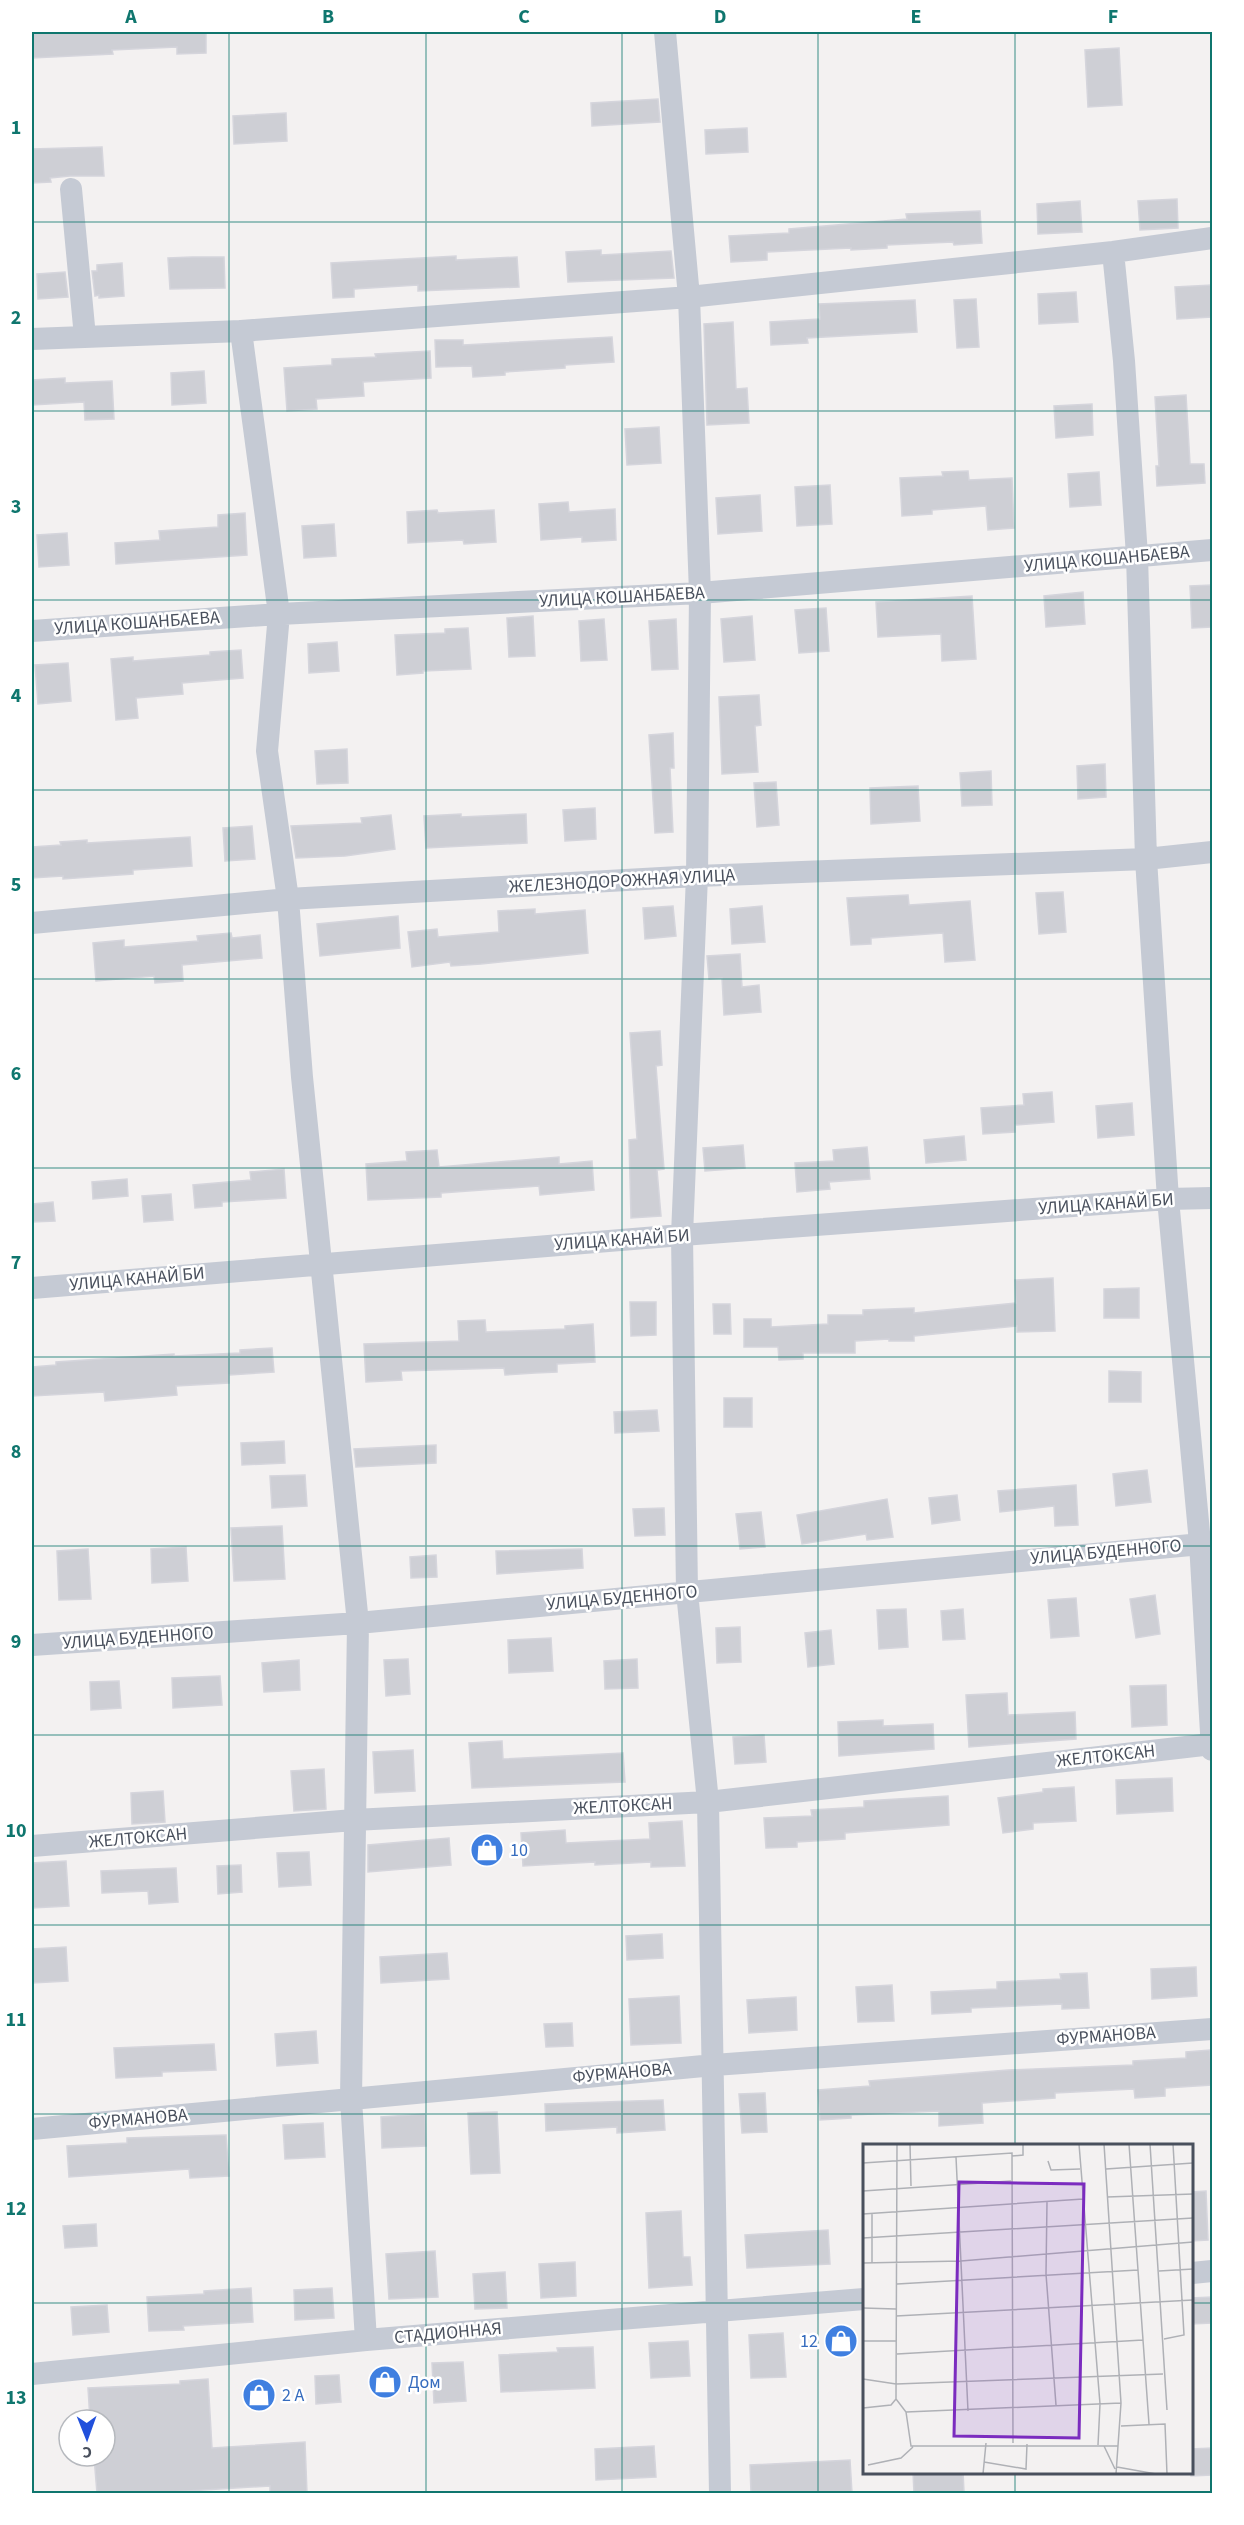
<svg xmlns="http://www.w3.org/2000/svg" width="1244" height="2525" viewBox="0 0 1244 2525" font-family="'Source Sans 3',sans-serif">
  <rect width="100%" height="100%" fill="#f3f1f1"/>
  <!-- building -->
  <path fill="#cecfd5" stroke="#d5d5dc" stroke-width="1.5" d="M32 32H206V53L177 54V47L112 50 113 54 32 58Z
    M1119 48 1122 105 1088 107 1085 50Z
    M658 99 660 122 592 126 591 103Z
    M286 113 287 141 234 144 233 116Z
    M747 128 748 152 706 154 705 130Z
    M102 147 104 176H70L50 178 51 182 32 183V149Z
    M1177 199 1178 228 1140 230 1138 201Z
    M1080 201 1082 232 1038 234 1037 204Z
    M980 211 982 243 954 245 953 242 887 245V248L851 250V248L767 252V260L731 262 729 236 789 233V229L907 219 906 214Z
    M601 250V255L671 251 674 278 568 282 566 252Z
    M456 256V260L517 257 519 287 418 291V285L354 289V297L333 298 331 263Z
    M192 257H224L225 288 170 289 168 258Z
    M122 263 124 296 99 298V295L95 296 92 271H97V265Z
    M65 272 68 297 38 299 37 274Z
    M1212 285V317L1177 319 1175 287Z
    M1076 292 1078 322 1039 324 1038 294Z
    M976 299 979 347 957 348 954 300Z
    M915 300 917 332 807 338 808 343 771 345 770 322 820 319 819 304Z
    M733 322 736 389 747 388 749 423 707 425 704 324Z
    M612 337 614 362 565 365V368L505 372V375L473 377 472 366 436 367 435 340H463V345Z
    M430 351 431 378 363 382 364 396 316 399 317 409 287 411 284 368 332 365V359L376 357 375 354Z
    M204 371 206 403 172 405 171 373Z
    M65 378V383L112 381 114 419 85 420 84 402 32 405V380Z
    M1186 395 1190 464H1204L1205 483 1157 486 1156 466H1159L1155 397Z
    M1092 404 1093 435 1056 438 1054 406Z
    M659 427 661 463 627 465 625 429Z
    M968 471 969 480 1012 478 1014 528 988 530 986 506 932 510V514L902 516 900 478 943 476 942 472Z
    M1099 472 1101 505 1070 507 1068 474Z
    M830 485 832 524 797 526 795 487Z
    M760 495 762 531 718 534 716 498Z
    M568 502 569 512 615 509 616 540 582 542V537L541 540 539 504Z
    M437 510 438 513 494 510 496 542 464 544 463 540 408 543 407 512Z
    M245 513 247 555 116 564 115 543 160 540 159 531 218 527V515Z
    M334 524 336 556 304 558 302 526Z
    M67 533 69 565 39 567 37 535Z
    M1212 585V627L1192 628 1190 586Z
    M1083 592 1085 624 1046 627 1044 596Z
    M972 596 976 659 942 661 941 634 878 637 876 602Z
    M826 608 829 651 799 653 795 610Z
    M533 616 535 656 509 657 507 618Z
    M752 616 755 660 724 662 721 619Z
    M604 619 607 660 581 661 579 621Z
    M676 619 678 669 652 670 649 621Z
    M468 628 471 669 423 671V673L397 675 395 635 445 633V629Z
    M337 642 339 671 309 673 308 644Z
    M241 650 243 678 182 683 183 694 136 698 138 718 116 720 111 659 133 657V661L210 655V652Z
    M68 663 71 701 38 704 35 665Z
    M759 695 761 725 755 726 758 772 722 774 719 697Z
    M673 733 674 768H670L673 832 655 833 649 735Z
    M347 749 348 783 317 784 315 751Z
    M1105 764 1106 797 1078 799 1077 766Z
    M991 771 992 805 962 806 960 773Z
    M776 782 779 825 757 827 754 783Z
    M918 786 920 821 871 824 870 788Z
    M595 808 596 839 565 841 563 810Z
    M461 814V817L526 814 527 843 426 848 424 816Z
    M391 815 395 849 345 856 296 858 291 826 362 823 361 818Z
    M252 826 255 859 225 861 223 828Z
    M190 837 192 866 133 870V874L63 879V876L32 878V847L61 845 60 842 87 840V843Z
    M1063 892 1066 932 1039 934 1036 893Z
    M908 895 909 905 970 901 975 960 945 962 943 933 871 938V944L851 945 847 898Z
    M673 906 676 936 645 939 643 908Z
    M762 906 765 942 732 944 730 909Z
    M535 909V914L585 910 588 953 481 964 451 966 450 962 412 967 408 932 437 929 438 937 499 932 498 911Z
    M398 916 400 948 320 956 317 924Z
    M231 933 232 938 260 935 262 958 182 965 183 981 155 983 154 976 96 981 93 943 124 940V947L198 941 197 936Z
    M740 954 742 987 759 985 761 1012 724 1015 722 978 709 979 707 956Z
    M660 1031 662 1065 656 1066 664 1169 657 1170 661 1216 631 1218 629 1140 637 1139 630 1033Z
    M1052 1092 1054 1122 1015 1125V1132L983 1134 981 1108 1024 1105 1023 1094Z
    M1132 1103 1134 1135 1098 1138 1096 1106Z
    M964 1136 966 1160 926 1163 924 1140Z
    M743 1145 745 1168 705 1171 703 1148Z
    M867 1147 870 1179 829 1182 830 1189 797 1192 795 1163 834 1161 833 1150Z
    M437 1150 439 1167 559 1157V1164L592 1161 594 1190 540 1195 539 1186 441 1193V1197L368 1200 366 1164 407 1161 406 1152Z
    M284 1169 286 1198 222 1202V1206L195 1208 193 1185 251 1180 250 1172Z
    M127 1179 128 1196 93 1199 92 1182Z
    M171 1194 173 1220 144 1222 142 1196Z
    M53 1202 55 1221 32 1222V1204Z
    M1053 1278 1055 1331 1017 1332V1326L914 1336V1341H889V1339L855 1341V1353H803V1359L779 1360 778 1347H744V1319H771V1327L828 1324V1315H863V1310L914 1308V1313L1016 1303 1015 1280Z
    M1139 1288V1318H1104V1289Z
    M630 1302H656V1335L631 1336Z
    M713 1304H730L731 1334H714Z
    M485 1320 486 1332 565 1329V1326L593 1324 595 1362 557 1364V1372L535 1373 505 1375 504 1368 401 1371 402 1380 366 1382 364 1344 459 1341 458 1321Z
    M272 1348 274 1372 229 1375V1383L176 1386 177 1395 105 1401 104 1392 32 1396V1367L56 1365V1362L174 1354V1356L240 1353V1350Z
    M1109 1371 1141 1372V1402H1109Z
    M724 1398H752V1427H724Z
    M657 1410 659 1431 615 1433 614 1412Z
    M284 1441 285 1463 242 1465 241 1443Z
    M436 1445V1463L356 1467 354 1449Z
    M1147 1470 1151 1502 1116 1506 1113 1474Z
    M305 1475 307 1506 272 1508 270 1476Z
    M1076 1485 1078 1525 1055 1526 1054 1506 1000 1512 998 1491Z
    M957 1495 960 1520 932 1524 929 1498Z
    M887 1499 893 1537 867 1540 866 1534 802 1544 797 1515Z
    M664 1508 665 1535 635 1536 633 1509Z
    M761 1512 765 1547 740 1549 736 1514Z
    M282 1526 285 1579 234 1581 231 1528Z
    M186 1547 188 1581 152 1583 151 1549Z
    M88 1549 91 1599 59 1600 57 1551Z
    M582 1549 583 1568 497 1574 496 1551Z
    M436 1555 437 1577 411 1578 410 1557Z
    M1155 1595 1160 1634 1136 1638 1130 1599Z
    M1076 1598 1079 1636 1051 1638 1048 1600Z
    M906 1609 908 1647 879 1649 877 1610Z
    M963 1609 965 1639 943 1640 941 1611Z
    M740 1627 741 1662 717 1663 716 1628Z
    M831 1630 834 1664 808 1667 805 1633Z
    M551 1638 553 1671 509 1673 508 1640Z
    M408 1659 410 1694 386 1696 384 1660Z
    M637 1659 638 1688 605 1689 604 1661Z
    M299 1660 300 1690 264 1692 262 1663Z
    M220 1676 222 1705 173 1708 172 1678Z
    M119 1681 121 1708 91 1710 90 1682Z
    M1166 1685 1167 1725 1132 1727 1130 1686Z
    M1007 1693 1008 1715 1075 1712 1076 1739 969 1747 966 1695Z
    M883 1720V1726L933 1724 934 1749 839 1756 838 1722Z
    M764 1735 766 1762 735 1764 733 1737Z
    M502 1741 503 1759 623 1753 625 1782 472 1788 469 1743Z
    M413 1750 415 1791 375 1793 373 1752Z
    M324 1769 326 1809 294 1811 291 1771Z
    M1172 1778 1173 1811 1117 1814 1116 1780Z
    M1074 1787 1076 1821 1033 1823V1829L1003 1833 998 1798 1043 1792V1789Z
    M163 1791 165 1822 132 1824 131 1793Z
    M948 1796 949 1825 845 1833V1839L797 1842V1847L766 1848 764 1818 812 1816 811 1810 864 1807V1801Z
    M682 1821 685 1866 651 1867V1862L595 1865V1862L523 1866 521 1833 565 1830 566 1843 650 1839 649 1823Z
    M449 1838 451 1865 368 1872V1845Z
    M309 1852 311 1885 279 1887 277 1853Z
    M66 1861 69 1906 32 1908V1863Z
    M241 1865 242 1892 218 1894 217 1866Z
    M176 1868 178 1902 149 1904 148 1891 102 1893 101 1871Z
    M662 1934 663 1958 627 1960 626 1936Z
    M66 1947 68 1981 32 1983V1949Z
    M447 1953 449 1979 381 1983 380 1957Z
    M1196 1967 1197 1996 1152 1999 1151 1969Z
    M1087 1973 1089 2008 1062 2009V2004L971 2008V2012L932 2014 931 1992 997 1989V1982L1061 1979 1060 1974Z
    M892 1985 894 2021 858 2022 856 1987Z
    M679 1996 681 2043 631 2045 629 1999Z
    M796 1997 797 2030 749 2033 747 2000Z
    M572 2023 573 2046 546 2047 544 2024Z
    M316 2031 318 2063 277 2066 275 2034Z
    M214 2044 216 2070 162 2072V2076L116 2078 114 2048Z
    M1210 2050 1212 2085 1165 2088V2096L1135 2098 1134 2089 1055 2093V2098L982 2103 983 2123 939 2126V2111L851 2115V2118L820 2120 818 2090 870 2086 869 2081 1008 2070 1133 2065V2061L1186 2058V2052Z
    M765 2093 767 2132 742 2133 739 2094Z
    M663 2100 665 2130 617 2133V2127L546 2131 545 2104Z
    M497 2112 500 2173 471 2174 468 2113Z
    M425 2114 426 2146 382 2148 381 2117Z
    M323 2123 325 2157 285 2159 283 2125Z
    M226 2135 229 2176 190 2178 189 2169 69 2177 67 2146 127 2143V2138Z
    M1206 2191 1208 2240 1191 2241V2192Z
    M681 2211 683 2257H690L692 2285 649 2288 646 2213Z
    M96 2224 97 2246 65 2248 63 2226Z
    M828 2230 830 2264 747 2268 745 2235Z
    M435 2251 438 2297 389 2299 386 2254Z
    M575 2262 576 2296 541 2298 539 2264Z
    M505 2272 507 2308 475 2309 473 2274Z
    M251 2288 253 2322 183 2326 184 2330 149 2331 147 2297 204 2294V2291Z
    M332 2288 334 2318 295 2320 294 2290Z
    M1212 2297V2323L1191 2324V2298Z
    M107 2305 109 2332 73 2335 71 2307Z
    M783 2333 786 2377 751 2378 749 2335Z
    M688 2341 690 2376 651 2378 649 2343Z
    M593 2347 595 2388 501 2392 499 2355 558 2352 557 2348Z
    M463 2362 466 2401 434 2403 432 2363Z
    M339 2375 341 2402 316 2404 315 2376Z
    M208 2379 212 2448 305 2442 307 2493H270V2486L155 2493H97L94 2457 105 2456V2420H90L88 2388 180 2384V2381Z
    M654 2446 656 2477 596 2480 595 2449Z
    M1212 2448V2475L1191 2476V2449Z
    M850 2460 852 2493H751L750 2465Z
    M913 2472H963L964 2492 914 2493Z"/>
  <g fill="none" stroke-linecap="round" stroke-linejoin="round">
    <!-- street -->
    <path stroke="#c5cad4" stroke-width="22" d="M665 32 689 297 700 593 697 876 682 1235 687 1592 708 1802 720 2494
      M71 189 85 337
      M1113 252 1124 361 1137 556 1146 859 1168 1199 1200 1543 1212 1750
      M241 331 279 614 267 751 288 899 302 1077 358 1623 351 2099 366 2340
      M32 339 241 331 689 297 1113 252 1212 238
      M32 631 279 614 700 593 1212 550
      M32 923 288 899 697 876 1146 859 1212 852
      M32 1288 682 1235 1168 1199 1212 1198
      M32 1645 358 1623 1212 1543
      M32 1846 354 1820 708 1802 1212 1744
      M32 2129 714 2065 1212 2029
      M1192 2273 1212 2271
      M32 2374 366 2340 864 2299"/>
  </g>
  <!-- grid -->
  <path fill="none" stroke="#0f766e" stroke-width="1.5" stroke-opacity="0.55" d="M229 32V2494M426 32V2494M622 32V2494M818 32V2494M1015 32V2146M32 222H1212M32 411H1212M32 600H1212M32 790H1212M32 979H1212M32 1168H1212M32 1357H1212M32 1546H1212M32 1735H1212M32 1925H1212M32 2114H1212M32 2303H864M1192 2303H1212M1015 2472V2494"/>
  <!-- icons -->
  <defs>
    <symbol id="shop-disc" viewBox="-11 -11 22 22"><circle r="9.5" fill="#3f7fe0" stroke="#fff"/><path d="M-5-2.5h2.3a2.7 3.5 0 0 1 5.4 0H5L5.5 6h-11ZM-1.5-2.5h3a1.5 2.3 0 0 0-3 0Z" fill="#fff"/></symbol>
  </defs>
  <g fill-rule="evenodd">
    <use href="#shop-disc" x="468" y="1831" width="38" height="38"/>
    <use href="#shop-disc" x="822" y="2322" width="38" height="38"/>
    <use href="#shop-disc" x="366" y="2363" width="38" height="38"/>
    <use href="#shop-disc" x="240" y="2376" width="38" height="38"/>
  </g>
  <g text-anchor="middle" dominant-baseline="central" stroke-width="5" stroke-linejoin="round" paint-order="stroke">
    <!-- street labels -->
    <g font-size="18" fill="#49505d" stroke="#fff">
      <text transform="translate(1107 559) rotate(-5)">УЛИЦА КОШАНБАЕВА</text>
      <text transform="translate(622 597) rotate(-3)">УЛИЦА КОШАНБАЕВА</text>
      <text transform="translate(137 623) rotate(-4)">УЛИЦА КОШАНБАЕВА</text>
      <text transform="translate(622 881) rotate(-3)">ЖЕЛЕЗНОДОРОЖНАЯ УЛИЦА</text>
      <text transform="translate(1106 1204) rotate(-4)">УЛИЦА КАНАЙ БИ</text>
      <text transform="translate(622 1240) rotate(-4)">УЛИЦА КАНАЙ БИ</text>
      <text transform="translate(137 1279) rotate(-5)">УЛИЦА КАНАЙ БИ</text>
      <text transform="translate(1106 1552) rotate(-5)">УЛИЦА БУДЕННОГО</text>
      <text transform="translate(622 1598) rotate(-5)">УЛИЦА БУДЕННОГО</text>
      <text transform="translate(138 1638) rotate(-4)">УЛИЦА БУДЕННОГО</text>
      <text transform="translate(1106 1756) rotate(-6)">ЖЕЛТОКСАН</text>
      <text transform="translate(623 1806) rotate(-3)">ЖЕЛТОКСАН</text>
      <text transform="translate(138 1838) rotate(-5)">ЖЕЛТОКСАН</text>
      <text transform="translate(1106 2036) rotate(-4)">ФУРМАНОВА</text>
      <text transform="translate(622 2073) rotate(-5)">ФУРМАНОВА</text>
      <text transform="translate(138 2119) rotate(-5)">ФУРМАНОВА</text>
      <text transform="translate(448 2333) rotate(-5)">СТАДИОННАЯ</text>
    </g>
    <!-- shop labels -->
    <g font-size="18" fill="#366cbe" stroke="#fff" text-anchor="start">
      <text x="510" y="1850">10</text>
      <text x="818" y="2341" text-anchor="end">12</text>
      <text x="408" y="2382">Дом</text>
      <text x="282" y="2395">2 А</text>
    </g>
  </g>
  <!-- overview -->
  <g transform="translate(863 2144)">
    <rect width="330" height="330" fill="#f3f1f1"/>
    <path fill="none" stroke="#afb1b6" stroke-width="1.5" d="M34 0 33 255 43 268 48 302H255M47 0 48 42M216 0 237 260 235 301M241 0 258 259 253 330M266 0 286 280M287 0 304 266M149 12 150 299M149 12 160 11V0M93 13 105 267M185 17 188 26 217 25M0 19 149 9V12M243 25 330 19M0 47 148 37M244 53 330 50M184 58 183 130 193 261M0 70 220 55M0 94 330 74M0 119 98 117 330 98M9 119V69M296 127 330 125M34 140 275 126M0 164 33 165M33 172 330 156M301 195 321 191 310 0M0 197H33M34 210 280 196M0 235 33 240 300 230M0 264 28 261 33 255M43 268 258 259M258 282 302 280 304 330M241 302 252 325M121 318 163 325 164 300M5 321 38 314 50 303M254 323 293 330M120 330 123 299"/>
    <path fill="#7b2cbf" fill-opacity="0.15" stroke="#7b2cbf" stroke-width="3" d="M96 38 221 40 216 294 91 292Z"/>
    <rect width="330" height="330" fill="none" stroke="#49505d" stroke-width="3"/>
  </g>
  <!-- border -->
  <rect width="1244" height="2525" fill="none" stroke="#ffffff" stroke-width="66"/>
  <!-- north arrow -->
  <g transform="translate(87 2438) rotate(179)"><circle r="28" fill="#ffffff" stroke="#b6b9be" stroke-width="1.5"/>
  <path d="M0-4.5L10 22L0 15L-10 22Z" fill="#2150dc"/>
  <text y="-9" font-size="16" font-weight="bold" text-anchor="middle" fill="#49505d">С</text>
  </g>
  <rect x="33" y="33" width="1178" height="2459" fill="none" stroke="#0f766e" stroke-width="2"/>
  <g font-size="20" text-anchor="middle" font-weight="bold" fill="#0f766e">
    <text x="131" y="23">A</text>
    <text x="328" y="23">B</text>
    <text x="524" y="23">C</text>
    <text x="720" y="23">D</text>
    <text x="916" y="23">E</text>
    <text x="1113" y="23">F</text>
    <text x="16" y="134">1</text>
    <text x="16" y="324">2</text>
    <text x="16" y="513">3</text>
    <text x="16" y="702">4</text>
    <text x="16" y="891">5</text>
    <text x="16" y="1080">6</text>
    <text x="16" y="1269">7</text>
    <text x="16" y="1458">8</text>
    <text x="16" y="1648">9</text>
    <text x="16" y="1837">10</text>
    <text x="16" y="2026">11</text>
    <text x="16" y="2215">12</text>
    <text x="16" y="2404">13</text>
  </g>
</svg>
